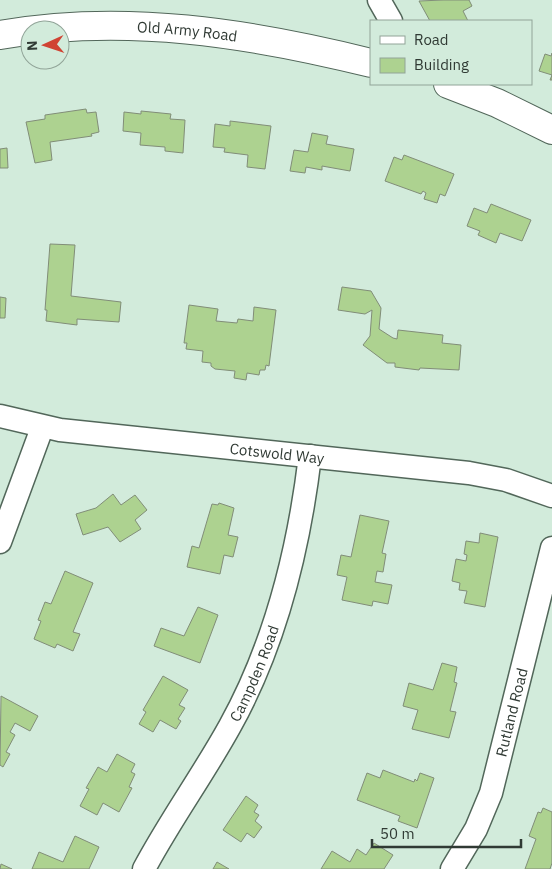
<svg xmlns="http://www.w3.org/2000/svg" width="552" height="869" viewBox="0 0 552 869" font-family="'IBM Plex Sans',sans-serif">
  <rect width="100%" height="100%" fill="#d2ebdb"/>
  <!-- building -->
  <path fill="#add290" stroke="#818d78" d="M443 0H469L472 6 463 11 468 21H430L419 1Z
    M552 53V80H550L552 75 539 71 545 54 551 56Z
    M86 109 87 113 96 112 99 132 91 134 92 136 50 142 52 160 35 163 26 122 45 119V115Z
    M141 111 171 114 170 119 185 120 183 153 165 151V147L140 145 141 133 123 131 124 112 141 114Z
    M230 121 271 126 265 169 247 167 248 155 224 152 225 148 213 147 215 124 230 126Z
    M312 133 328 136 326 144 354 149 350 171 322 166V170L306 167 305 173 290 171 294 150 308 152Z
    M7 148 8 168H0V149Z
    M404 155 454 174 445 196 440 194 437 203 424 199 426 193 423 191 421 194 385 181 394 157 402 160Z
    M491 204 531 220 522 241 500 233 496 243 478 235 480 231 467 226 474 208 487 213Z
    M50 244 75 245 71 296 121 302 119 322 77 319V325L46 321 47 310H45Z
    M342 287 371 291 381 308 379 329 393 338 397 339 398 330 443 335 442 343 461 345 459 370 420 368 419 370 395 367V363H387L363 345 370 336 372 310 365 314 338 310Z
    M0 297 6 298 5 318H0Z
    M189 305 218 309 216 321 237 323 238 319 253 321 254 307 276 310 269 366 266 365 265 370H260L259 375 247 373 246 380 234 378 235 371 215 369 211 366V363L202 362 203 351 186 349 187 343H184Z
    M113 494 121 505 135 495 147 510 135 520 141 529 120 542 108 527 83 535 76 514 96 508Z
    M219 503 234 508 228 535 238 537 233 557 224 555 220 574 187 567 192 546 199 548 212 504 218 505Z
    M360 515 389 521 382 553 386 554 383 572 377 571 375 582 392 585 388 604 373 601 372 606 342 600 347 577 337 575 341 555 351 557Z
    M480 533 498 537 485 607 464 603 467 591 459 590 460 583 452 581 456 559 466 561 467 555 464 554 466 541 479 543Z
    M65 571 93 583 73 632 80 634 73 651 57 644 55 648 34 639 41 621 38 620 45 602 51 604Z
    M198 607 218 615 200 663 154 646 161 628 184 636Z
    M442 663 457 667 454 682 457 683 450 711 456 712 449 738 412 729 418 710 403 706 409 683 433 690Z
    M163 676 188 690 179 705 185 708 178 719 181 721 176 729 160 720 153 732 139 724 146 712 143 710Z
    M1 696 38 716 30 731 15 723 10 732 15 735 6 752 10 754 3 767 0 765Z
    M117 754 135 764 131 772 135 774 129 787 132 788 119 812 103 803 97 815 80 806 89 789 86 788 98 767 107 772Z
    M383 770 414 782 415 779 417 781 420 773 434 778 417 828 398 821 400 816 357 800 367 773 380 778Z
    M246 796 258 805 254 812 259 815 255 821 262 827 254 838 247 833 241 842 223 830Z
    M543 808 552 812V863L550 869H525L536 839 529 836 538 812 541 813Z
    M75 836 99 847 89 869H32L39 852 63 862Z
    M374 843 393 855 384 869H321L332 851 350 862 357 849 366 855Z
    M217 862 229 869H213Z
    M1 864 12 869H0Z"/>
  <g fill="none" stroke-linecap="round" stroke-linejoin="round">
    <defs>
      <g id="minor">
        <path d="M379 0 391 21"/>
        <path id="s1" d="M0 416 60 430 469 473 506 480 552 496"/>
        <path d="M0 542 42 428"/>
        <path id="s2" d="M144 869C170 820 203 775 230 726 275 645 299 548 310 456"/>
        <path id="s3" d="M452 869 476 829 491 793 552 548"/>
      </g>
      <g id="tertiary">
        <path id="s4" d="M0 35C124 13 250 33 371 63"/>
        <path d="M448 84 497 103 552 130"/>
      </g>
    </defs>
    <!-- minor casing -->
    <use href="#minor" stroke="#52675a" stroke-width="25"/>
    <!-- tertiary casing -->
    <use href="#tertiary" stroke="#52675a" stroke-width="30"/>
    <!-- minor -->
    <use href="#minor" stroke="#fff" stroke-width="22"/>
    <!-- tertiary -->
    <use href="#tertiary" stroke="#fff" stroke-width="28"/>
  </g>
  <g text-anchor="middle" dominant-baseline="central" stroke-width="4.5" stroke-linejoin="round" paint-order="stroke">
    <!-- street labels -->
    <g font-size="15" fill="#303a34" stroke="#d2ebdb">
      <text stroke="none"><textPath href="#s4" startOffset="188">Old Army Road</textPath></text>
      <text stroke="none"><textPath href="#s1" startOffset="280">Cotswold Way</textPath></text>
      <text stroke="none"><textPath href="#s2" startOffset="225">Campden Road</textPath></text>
      <text stroke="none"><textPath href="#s3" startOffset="169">Rutland Road</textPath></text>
    </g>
  </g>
  <!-- legend -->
  <rect x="370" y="20" width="162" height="65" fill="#d2ebdb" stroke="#91a498"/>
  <rect x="380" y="36" width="25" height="8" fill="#ffffff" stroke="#91a498"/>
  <text x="414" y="45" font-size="15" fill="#303a34">Road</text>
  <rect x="380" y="58" width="25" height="15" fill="#add290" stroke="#91a498"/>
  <text x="414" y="70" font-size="15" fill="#303a34">Building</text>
  <!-- north arrow -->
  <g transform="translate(45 45) rotate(267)"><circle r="24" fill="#d2ebdb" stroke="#91a498"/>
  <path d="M0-4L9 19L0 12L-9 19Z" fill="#d04333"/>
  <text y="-8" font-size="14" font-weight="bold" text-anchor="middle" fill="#303a34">N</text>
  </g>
  <!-- scale -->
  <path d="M372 839v8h149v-8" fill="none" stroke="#303a34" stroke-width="2.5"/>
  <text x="380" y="839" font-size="15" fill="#303a34" stroke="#d2ebdb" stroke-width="4" paint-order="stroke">50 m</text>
</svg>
